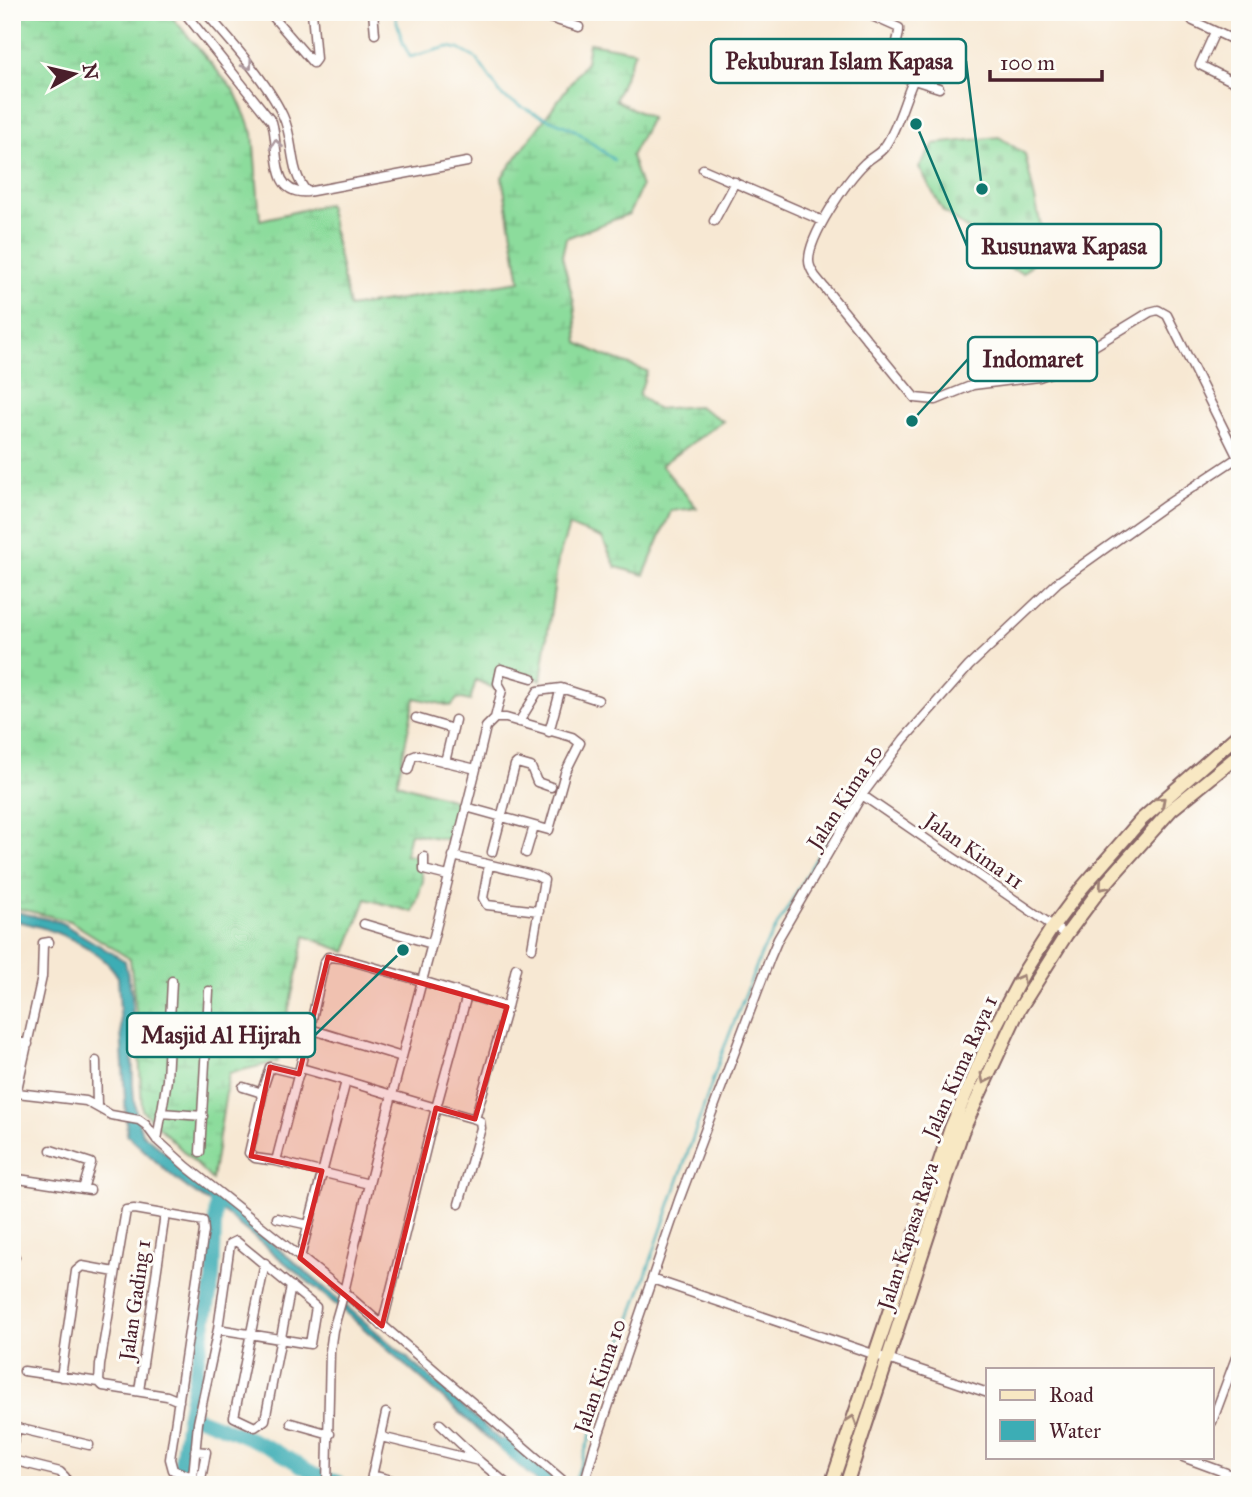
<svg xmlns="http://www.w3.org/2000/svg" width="1252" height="1497" viewBox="0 0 1252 1497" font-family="'IM FELL Great Primer',serif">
  <defs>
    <pattern id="wetland-marsh" width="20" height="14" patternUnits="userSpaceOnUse" patternTransform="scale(1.75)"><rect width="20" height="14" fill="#8cdc9c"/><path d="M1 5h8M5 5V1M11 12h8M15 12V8" fill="none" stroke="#7abc87"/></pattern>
    <pattern id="cemetery-stones" width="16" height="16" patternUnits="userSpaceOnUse" patternTransform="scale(1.75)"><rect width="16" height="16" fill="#8cdc9c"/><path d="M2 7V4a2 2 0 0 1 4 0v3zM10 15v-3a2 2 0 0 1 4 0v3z" fill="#7abc87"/></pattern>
  </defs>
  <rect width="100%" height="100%" fill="#fdfcf7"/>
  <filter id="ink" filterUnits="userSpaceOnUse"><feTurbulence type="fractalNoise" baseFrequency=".0143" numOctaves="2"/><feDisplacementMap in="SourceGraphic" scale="14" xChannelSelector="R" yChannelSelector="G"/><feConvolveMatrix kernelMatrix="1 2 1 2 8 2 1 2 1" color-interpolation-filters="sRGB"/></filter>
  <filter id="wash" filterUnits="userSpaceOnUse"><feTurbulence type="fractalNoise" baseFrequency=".00686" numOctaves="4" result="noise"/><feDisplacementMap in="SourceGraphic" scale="28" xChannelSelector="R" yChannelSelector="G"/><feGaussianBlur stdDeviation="1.57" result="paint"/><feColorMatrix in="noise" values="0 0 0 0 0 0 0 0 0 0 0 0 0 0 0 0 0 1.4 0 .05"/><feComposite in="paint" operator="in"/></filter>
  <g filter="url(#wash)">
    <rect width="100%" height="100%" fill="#f7e8d3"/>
    <!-- wetland -->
    <path fill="url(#wetland-marsh)" stroke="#6b7e64" stroke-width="2" d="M12 12H168L235 92 253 133 260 220 328 204 349 307 520 281 502 177 586 62 589 43 635 51 615 100 651 118 631 156 641 187 629 214 566 238 562 256 574 303 578 343 605 356 647 371 639 395 656 409 698 406 723 421 661 465 697 508 671 511 644 575 616 567 602 538 569 526 558 560 541 680 503 668 500 691 476 680 470 701 458 698 451 706 415 698 397 783 461 802 450 840 410 833 405 855 418 857 423 881 413 912 366 899 346 952 305 936 277 1062 229 1073 212 1180 142 1110 138 1030 130 959 70 921 12 907Z"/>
    <!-- cemetery -->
    <path fill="url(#cemetery-stones)" stroke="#6b7e64" stroke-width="2" d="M999 137 1025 154 1046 249 1023 273 1000 265 995 242 976 235 943 211 919 167 934 144Z"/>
    <!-- water -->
    <path fill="#3cadb5" stroke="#436670" stroke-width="2" d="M12 911 60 922 125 961C127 973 131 986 132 998 135 1038 127 1097 142 1133L431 1378 550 1485H541L352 1318 215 1205C180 1188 155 1159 127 1135L118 977C100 945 47 927 12 920Z"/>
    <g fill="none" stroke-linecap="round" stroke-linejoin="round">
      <!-- stream -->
      <path stroke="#3cadb5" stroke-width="2.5" d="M394 12 403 43 410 57 448 47 459 49 477 59 503 97 534 113 575 130 614 160
        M572 1485 577 1475 722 1053 762 952 837 822"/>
      <!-- river -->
      <path stroke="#3cadb5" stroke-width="14" d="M188 1414C218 1425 246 1436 274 1450 297 1462 312 1476 338 1482V1485
        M505 1445 552 1485
        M178 1485 187 1418 213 1280 216 1201"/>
    </g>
  </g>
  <g filter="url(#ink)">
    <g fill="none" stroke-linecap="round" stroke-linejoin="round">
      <defs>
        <path id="street" d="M184 12 272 122C280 148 269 195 307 192L467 162
          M205 12C230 40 268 83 283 116 295 141 288 170 307 192
          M269 12 313 63 316 59 312 12
          M373 12 375 34
          M530 12 579 27
          M863 12 899 28C900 44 885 61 898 75L939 88
          M1192 12 1190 17 1193 21 1240 43
          M1215 32 1200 65 1240 85
          M913 81C904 101 898 127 885 146 880 154 872 156 865 163 847 180 808 237 809 261 809 267 812 271 815 276L915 398 936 400 973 385 1039 377 1050 373 1150 312 1158 310 1167 315 1240 462
          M703 169 823 221
          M714 221 735 182
          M416 718 453 729
          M495 718 502 690 498 683 501 669 532 678
          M519 722 538 691 561 688 598 700
          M549 732 561 688
          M445 762 455 720
          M408 770 412 757 417 755 476 769 432 944
          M862 795 1066 935
          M466 807 549 830 565 773 580 743 572 737 506 718H495L486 727 476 769
          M492 852 515 765 517 763 531 767 537 782 551 787
          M526 853 534 826
          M453 856 537 876 544 880 532 948
          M424 857V870L448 876
          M489 865 483 898 487 905 539 911
          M364 924 432 944 422 981 507 1007 475 1119 436 1108 467 995
          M507 1007 516 968
          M310 1029 324 963 328 957 341 958 422 981 402 1057
          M12 1041 28 1044
          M96 1061 97 1107
          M243 1087 259 1092 262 1096 249 1153 255 1158 276 1161
          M17 1093 86 1101 111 1115 139 1120 146 1125 157 1140 187 1167 344 1292 568 1485
          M261 1094 270 1067 299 1074
          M12 1112 42 977 43 943 49 942
          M161 1113 203 1116
          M157 1140 167 1080 172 981
          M51 1150 91 1163 83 1189
          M200 1152 209 991
          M12 1178 90 1190
          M369 1184 392 1095 436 1108 382 1326
          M459 1204 481 1128 480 1121 475 1119
          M277 1218 309 1225
          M12 1257H15
          M300 1258 346 1081 301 1068
          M265 1263 234 1417 255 1427 265 1420 291 1286
          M652 1279 988 1393
          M24 1371 99 1382 103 1386 167 1396 179 1401
          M61 1377 76 1271 82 1266 115 1272
          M99 1382 100 1365 126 1210 134 1209 203 1221 204 1231 170 1459 173 1470 193 1477V1485
          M139 1391 165 1214
          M1212 1422 1240 1347
          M291 1423 330 1434
          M440 1424 479 1461 508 1485
          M381 1437 479 1461
          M12 1446 17 1428 89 1445
          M195 1451 206 1452 200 1485
          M1183 1457 1240 1478
          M12 1460 60 1472 65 1477 63 1485
          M372 1475 411 1485
          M193 1477 198 1423 218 1329 230 1244 236 1241 316 1307 310 1344 218 1329
          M327 1485 330 1351 333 1330 344 1292 369 1184 276 1161 310 1029 402 1057 392 1095 346 1081
          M370 1485 386 1413
          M584 1485 595 1445 679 1200 770 958 778 939 862 795 904 739 969 666 1058 582 1166 505 1237 458"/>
        <path id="secondary" d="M831 1485 951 1128 995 1027 1024 972 1052 928 1081 889 1141 820 1240 733
          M846 1485 962 1132 1018 1011 1066 935 1098 892 1172 809 1240 754"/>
      </defs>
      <!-- street casing -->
      <use href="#street" stroke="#876566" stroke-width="11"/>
      <!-- secondary casing -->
      <use href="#secondary" stroke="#876566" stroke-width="16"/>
      <!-- street -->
      <use href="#street" stroke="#fff" stroke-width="8"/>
      <!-- secondary -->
      <use href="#secondary" stroke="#f8e8c3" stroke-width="12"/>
    </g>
    <!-- one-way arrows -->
    <defs><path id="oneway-chevron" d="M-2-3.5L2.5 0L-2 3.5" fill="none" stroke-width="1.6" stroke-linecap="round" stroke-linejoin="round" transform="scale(1.75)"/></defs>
    <g stroke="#ae9aa0">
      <use href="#oneway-chevron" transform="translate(248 65) rotate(54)"/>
      <use href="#oneway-chevron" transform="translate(276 144) rotate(-97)"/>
    </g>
    <g stroke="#a18477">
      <use href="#oneway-chevron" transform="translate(1161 801) rotate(-42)"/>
      <use href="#oneway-chevron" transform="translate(1103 886) rotate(131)"/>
      <use href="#oneway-chevron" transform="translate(1021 979) rotate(-61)"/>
      <use href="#oneway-chevron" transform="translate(985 1079) rotate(115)"/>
      <use href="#oneway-chevron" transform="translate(852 1420) rotate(-72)"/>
    </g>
  </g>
  <!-- marked area -->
  <path fill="#d62828" fill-opacity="0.2" stroke="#d62828" stroke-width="5" stroke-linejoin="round" d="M328 957 507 1007 475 1119 436 1108 382 1326 300 1258 322 1171 251 1156 270 1067 299 1074Z"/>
  <g text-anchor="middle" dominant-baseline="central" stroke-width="6" stroke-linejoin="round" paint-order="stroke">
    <!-- street labels -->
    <g font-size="21" fill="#4a1f2b" stroke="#fdfcf7">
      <text transform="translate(845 797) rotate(-57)">Jalan Kima 10</text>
      <text transform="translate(974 851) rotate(35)">Jalan Kima 11</text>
      <text transform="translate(960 1067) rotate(-66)">Jalan Kima Raya 1</text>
      <text transform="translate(908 1236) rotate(-72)">Jalan Kapasa Raya</text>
      <text transform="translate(135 1300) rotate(-82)">Jalan Gading 1</text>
      <text transform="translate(600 1376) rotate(-71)">Jalan Kima 10</text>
    </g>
  </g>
  <!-- callouts -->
  <path fill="none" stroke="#0f766e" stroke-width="2.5" d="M982 189L966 61M916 124L967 246M912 421L968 359M403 950L315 1035"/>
  <g fill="#0f766e" stroke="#fdfcf7" stroke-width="2.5">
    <circle cx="982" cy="189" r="7"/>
    <circle cx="916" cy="124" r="7"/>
    <circle cx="912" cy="421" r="7"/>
    <circle cx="403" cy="950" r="7"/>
  </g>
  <g fill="#fdfcf7" stroke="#0f766e" stroke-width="2.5">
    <rect x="711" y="39" width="255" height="44" rx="7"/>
    <rect x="967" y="224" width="194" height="44" rx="7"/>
    <rect x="968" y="337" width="129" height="44" rx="7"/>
    <rect x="127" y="1013" width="188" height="44" rx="7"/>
  </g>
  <g font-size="23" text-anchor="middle" font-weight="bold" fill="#4a1f2b">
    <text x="839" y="69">Pekuburan Islam Kapasa</text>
    <text x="1064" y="254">Rusunawa Kapasa</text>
    <text x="1033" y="367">Indomaret</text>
    <text x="221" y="1043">Masjid Al Hijrah</text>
  </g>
  <!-- margin -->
  <rect width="1252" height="1497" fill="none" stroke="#fdfcf7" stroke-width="42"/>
  <!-- legend -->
  <rect x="986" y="1368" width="228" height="91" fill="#fdfcf7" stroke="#b5a4a5" stroke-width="2"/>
  <rect x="1000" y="1390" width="35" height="10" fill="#f8e8c3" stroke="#b5a4a5" stroke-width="2"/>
  <text x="1049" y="1402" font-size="21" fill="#4a1f2b">Road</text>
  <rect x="1000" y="1420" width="35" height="21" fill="#3cadb5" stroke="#b5a4a5" stroke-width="2"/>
  <text x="1049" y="1438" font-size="21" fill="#4a1f2b">Water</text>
  <!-- north arrow -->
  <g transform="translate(74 74) rotate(82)" stroke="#fdfcf7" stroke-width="5" paint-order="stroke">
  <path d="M0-5L12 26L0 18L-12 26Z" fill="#4a1f2b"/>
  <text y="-10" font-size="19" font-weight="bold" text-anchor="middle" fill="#4a1f2b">N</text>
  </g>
  <!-- scale -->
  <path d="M990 70v10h112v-10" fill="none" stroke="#4a1f2b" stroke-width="3.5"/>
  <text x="1000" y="70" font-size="21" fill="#4a1f2b" stroke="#fdfcf7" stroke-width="5" paint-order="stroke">100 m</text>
</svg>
